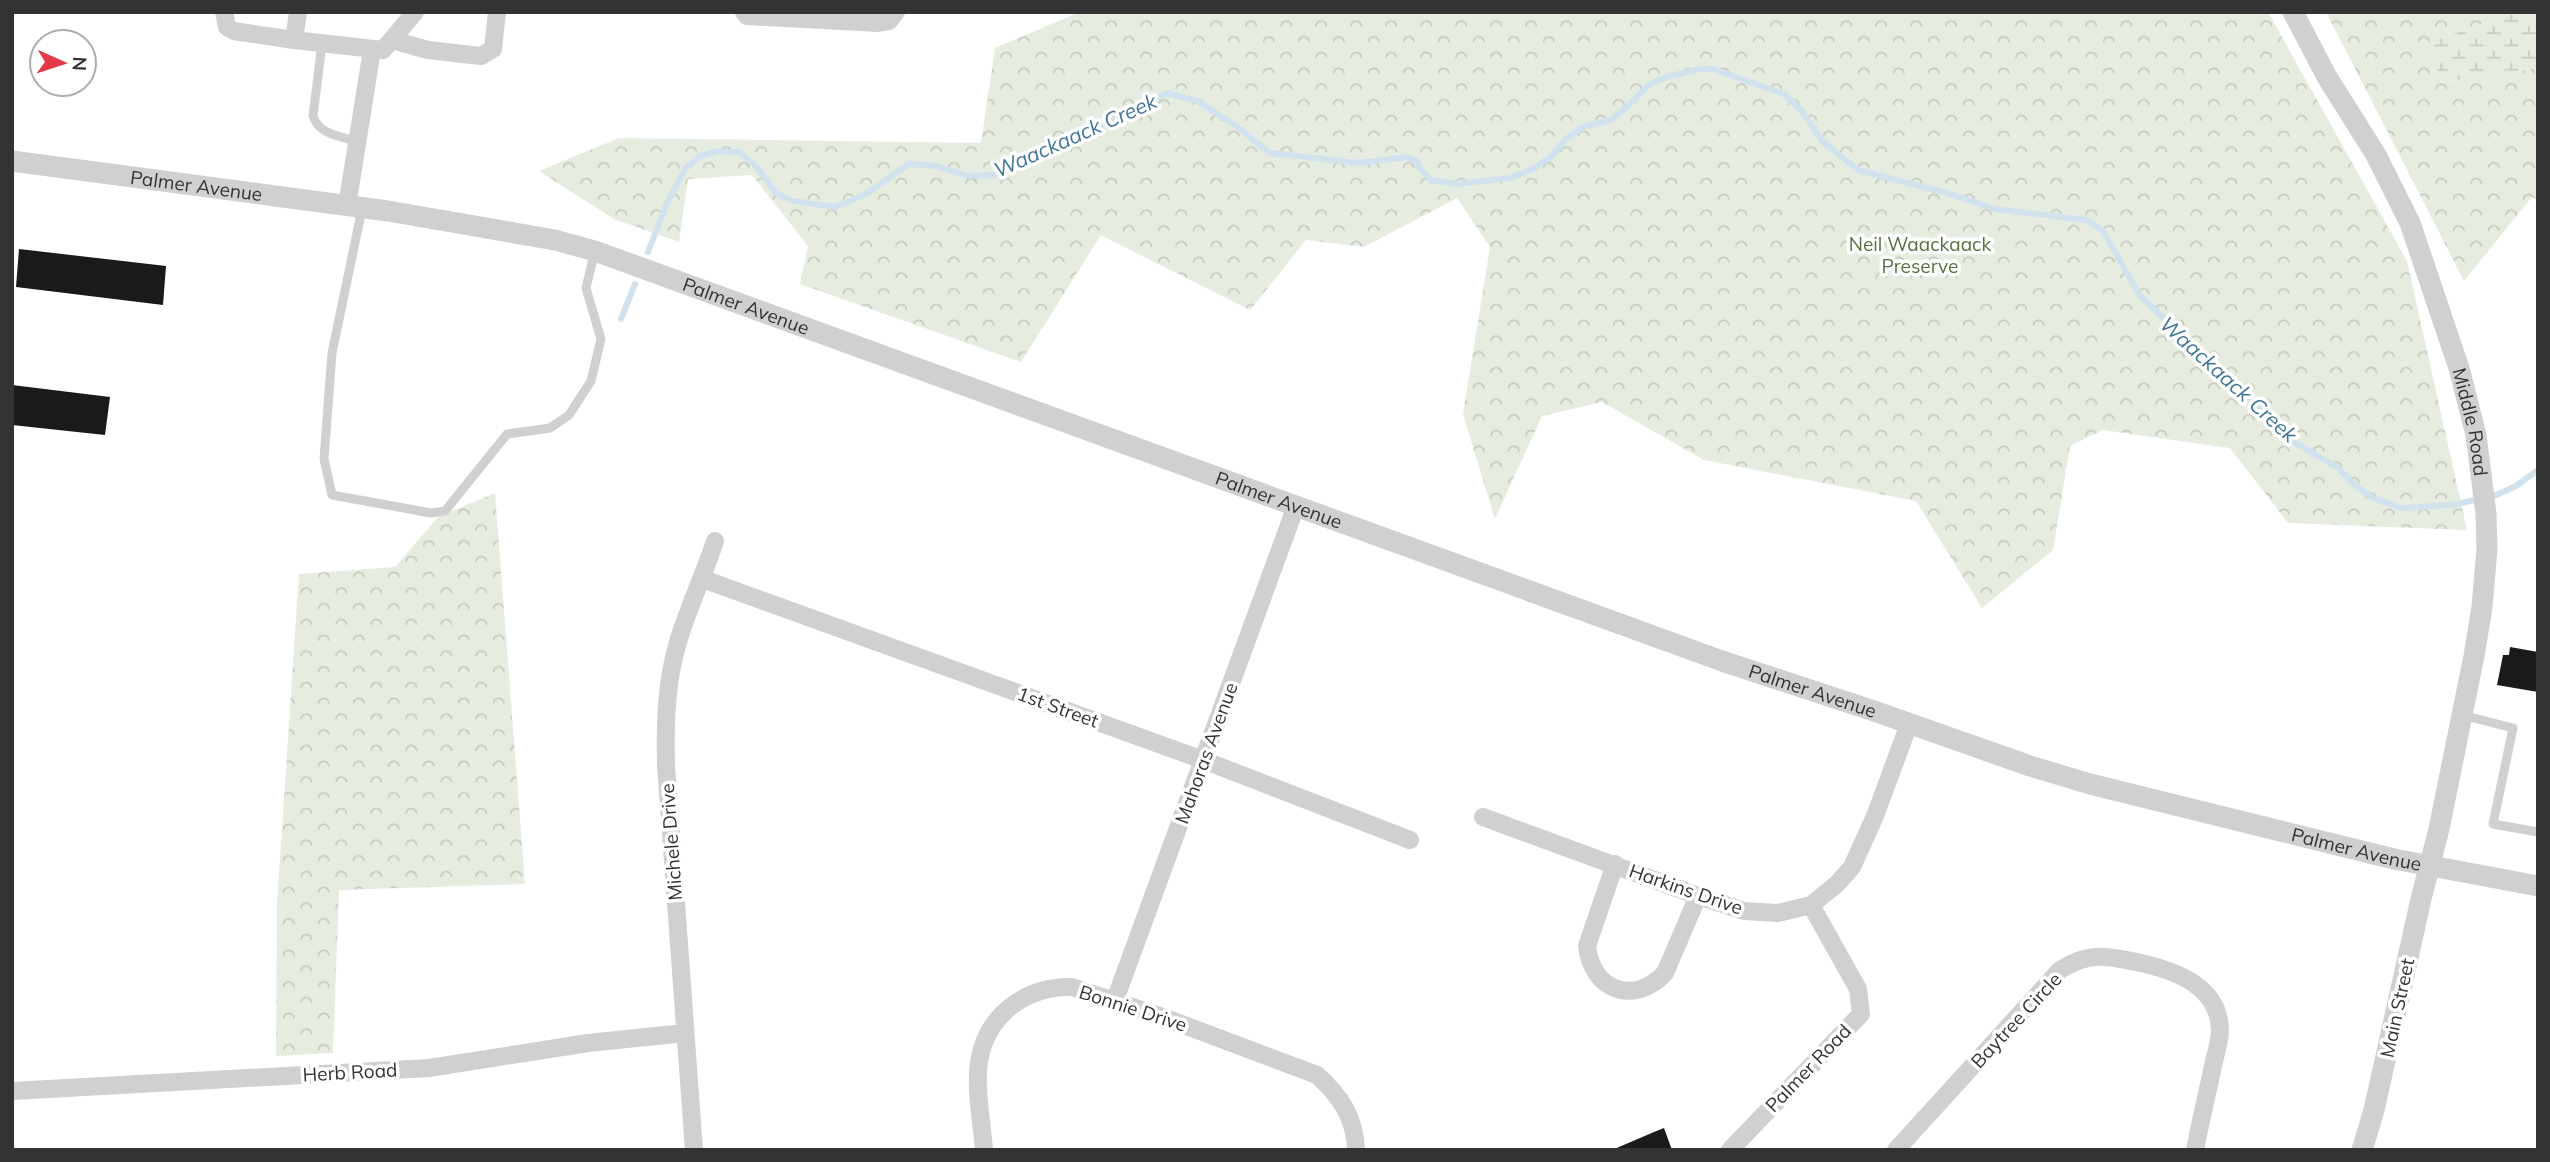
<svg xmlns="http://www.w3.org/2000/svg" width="2550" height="1162" viewBox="0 0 2550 1162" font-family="Mulish,sans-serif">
  <defs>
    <pattern id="forest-crowns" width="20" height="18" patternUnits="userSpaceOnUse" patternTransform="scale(1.75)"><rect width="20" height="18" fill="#e6ecdf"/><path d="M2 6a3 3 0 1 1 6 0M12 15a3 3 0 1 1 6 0" fill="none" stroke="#c6cbc0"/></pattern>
    <pattern id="wetland-marsh" width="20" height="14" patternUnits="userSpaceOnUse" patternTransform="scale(1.75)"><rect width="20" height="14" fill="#e6ecdf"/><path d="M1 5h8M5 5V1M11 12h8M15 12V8" fill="none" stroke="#c6cbc0"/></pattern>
  </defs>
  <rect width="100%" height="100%" fill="#fff"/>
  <!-- forest -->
  <path fill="url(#forest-crowns)" d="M1080 12H2268L2407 261 2467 530 2288 523 2230 448 2103 430 2070 446 2053 550 1982 608 1916 501 1704 460 1602 402 1542 416 1495 519 1463 414 1490 247 1457 198 1364 247 1306 240 1250 310 1101 235 1021 362 800 284 808 246 752 175 688 179 679 242 614 219 539 171 619 138 981 143 995 48Z
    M2326 12H2518L2433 41 2440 83 2538 68V201L2532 197 2464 281Z
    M495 493 525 884 339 890 333 1053 276 1056 277 903 299 574 395 567 439 516Z"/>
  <!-- wetland -->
  <path fill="url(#wetland-marsh)" d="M2518 12H2538V68L2439 83 2433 41Z"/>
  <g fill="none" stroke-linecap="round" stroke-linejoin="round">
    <!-- stream -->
    <path stroke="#cfe2ee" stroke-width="6" d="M648 252 667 203 685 169 700 156 719 151 739 152 756 166 776 193 793 201 835 207 864 195 909 164 937 166 967 176 994 175 1101 128 1132 108 1167 93 1198 101 1236 126 1270 153 1359 163 1407 157 1417 161 1420 169 1431 180 1456 184 1510 178 1533 169 1552 156 1566 139 1583 127 1610 120 1626 108 1650 84 1666 77 1700 69H1713L1784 94 1801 110 1823 142 1858 170 1950 194 1995 209 2087 220 2103 231 2140 296 2178 331 2216 373 2239 384 2278 428 2297 444 2337 467 2357 487 2375 499 2402 508 2452 505 2494 496 2516 486 2538 470
      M621 319 635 284"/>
  </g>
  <!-- building -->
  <path fill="#1a1a1a" d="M19 249 166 266 163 305 16 287Z
    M12 385 110 397 105 435 12 425Z
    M2510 647 2538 652V692L2497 685 2503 655H2509Z
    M1664 1128 1672 1150H1612L1654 1132Z"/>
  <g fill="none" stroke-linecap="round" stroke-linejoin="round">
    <!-- service -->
    <path stroke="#d0d0d0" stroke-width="9" d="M322 44 313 116C319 135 341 136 358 142
      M362 209 332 353 324 459 332 495 431 513 445 511 507 434 550 428 569 415 591 381 601 339 586 288 595 251
      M2462 715 2513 728 2493 824 2538 832"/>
    <!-- minor -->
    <path stroke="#d0d0d0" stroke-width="18" d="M224 12 227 27 234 31 294 40 298 12
      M744 12 747 16 878 23 889 21 896 12
      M294 40 383 50 415 12
      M392 40 428 50 481 56 493 49 497 12
      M347 206 372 50
      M703 579 1203 760 1410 840
      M1483 817 1698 896 1744 911 1778 913 1811 905 1837 884 1852 867 1875 816 1909 724
      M1615 864 1587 946C1592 991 1634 1006 1665 973L1698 896
      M1115 1000 1296 506
      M12 1091 429 1068 588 1043 685 1033
      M694 1150 666 765C665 723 666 682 678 642 688 608 704 575 715 541
      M984 1150C982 1122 975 1090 979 1062 986 1015 1026 986 1072 987L1163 1017 1317 1075C1340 1096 1355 1117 1356 1150
      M1730 1150 1861 1014 1858 989 1811 905
      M1896 1150 2060 970C2090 951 2108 956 2141 963 2176 971 2219 986 2220 1030 2220 1043 2214 1058 2212 1071 2206 1098 2200 1124 2195 1150"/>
    <!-- tertiary -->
    <g stroke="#d0d0d0" stroke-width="21">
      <path id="s1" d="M2293 12 2327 77 2376 155 2410 223 2459 368 2476 435 2486 514 2487 549 2482 607 2474 656 2439 829 2421 899 2374 1110 2362 1150"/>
      <path id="s2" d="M12 161 388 211 555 240 595 251 1722 661 1874 711 2030 766 2090 784 2394 859 2538 886"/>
    </g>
  </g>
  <g text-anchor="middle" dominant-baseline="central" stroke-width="7" stroke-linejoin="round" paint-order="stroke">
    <!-- street labels -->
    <g font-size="19" fill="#333" stroke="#fff">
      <text stroke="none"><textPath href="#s2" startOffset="186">Palmer Avenue</textPath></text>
      <text stroke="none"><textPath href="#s2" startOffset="751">Palmer Avenue</textPath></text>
      <text stroke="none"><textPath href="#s1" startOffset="450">Middle Road</textPath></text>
      <text stroke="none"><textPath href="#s2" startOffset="1318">Palmer Avenue</textPath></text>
      <text stroke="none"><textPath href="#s2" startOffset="1885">Palmer Avenue</textPath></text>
      <text transform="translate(1058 707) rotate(20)">1st Street</text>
      <text transform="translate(1206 753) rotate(-70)">Mahoras Avenue</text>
      <text transform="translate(671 842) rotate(-94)">Michele Drive</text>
      <text stroke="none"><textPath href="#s2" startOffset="2452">Palmer Avenue</textPath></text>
      <text transform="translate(1686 889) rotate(19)">Harkins Drive</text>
      <text transform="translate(1133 1008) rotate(18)">Bonnie Drive</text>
      <text transform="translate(2397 1008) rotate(-78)">Main Street</text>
      <text transform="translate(2016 1020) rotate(-47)">Baytree Circle</text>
      <text transform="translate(1808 1068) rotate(-46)">Palmer Road</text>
      <text transform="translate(350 1072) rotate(-3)">Herb Road</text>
    </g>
    <!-- park labels -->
    <g font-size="19" fill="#56703f" stroke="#fff">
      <text x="1920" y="244">Neil Waackaack<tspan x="1920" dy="22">Preserve</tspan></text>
    </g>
    <!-- water labels -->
    <g font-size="21" font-style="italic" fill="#3f7597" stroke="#fff">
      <text transform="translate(1075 135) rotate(-24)">Waackaack Creek</text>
      <text transform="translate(2229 379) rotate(42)">Waackaack Creek</text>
    </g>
  </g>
  <!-- border -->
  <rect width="2550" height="1162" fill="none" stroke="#333333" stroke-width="28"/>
  <!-- north arrow -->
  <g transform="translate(63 63) rotate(93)"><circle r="33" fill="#ffffff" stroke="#adadad" stroke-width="2"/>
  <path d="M0-5L12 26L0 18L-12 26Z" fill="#e63946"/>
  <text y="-10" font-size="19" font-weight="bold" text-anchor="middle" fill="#333333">N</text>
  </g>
</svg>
